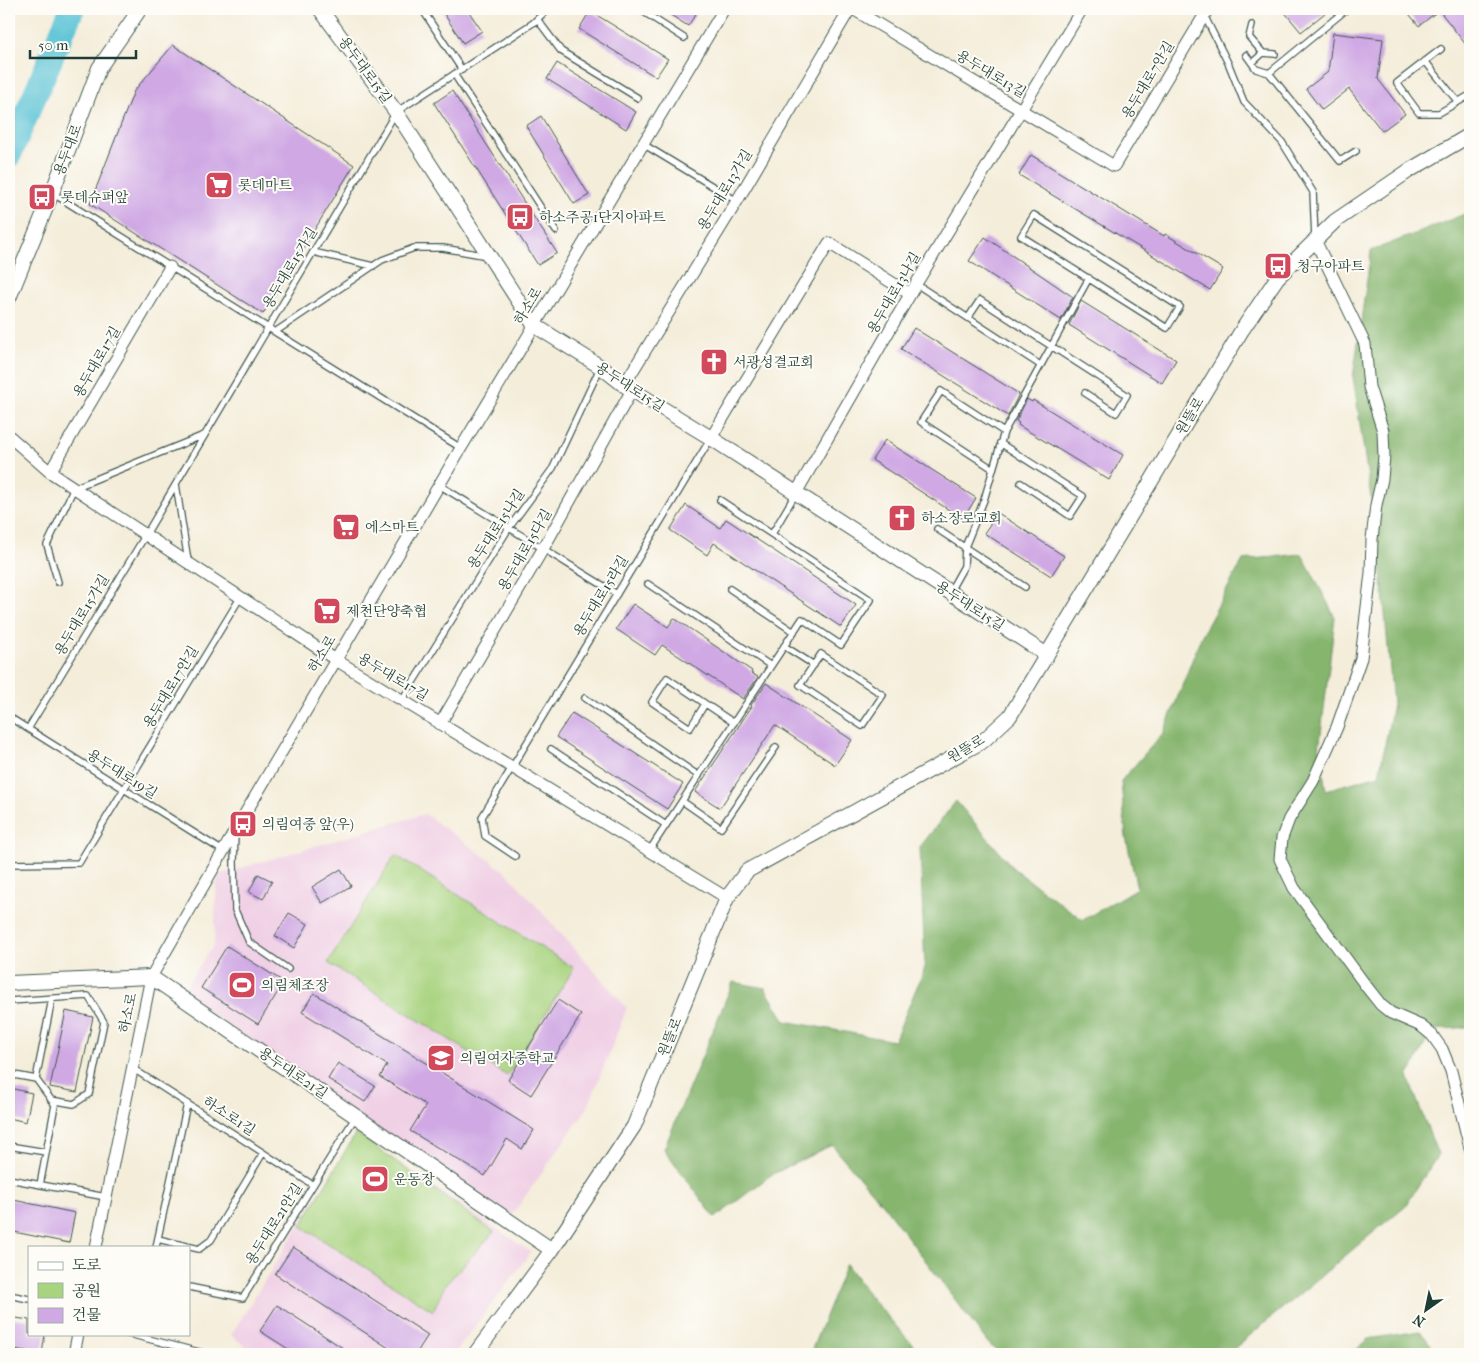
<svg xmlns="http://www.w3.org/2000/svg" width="1479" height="1363" viewBox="0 0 1479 1363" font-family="'IM FELL French Canon','Noto Serif KR',serif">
  <rect width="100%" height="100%" fill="#fdfcf7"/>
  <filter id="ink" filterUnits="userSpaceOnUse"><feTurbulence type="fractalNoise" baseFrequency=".02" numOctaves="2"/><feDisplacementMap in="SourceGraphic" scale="10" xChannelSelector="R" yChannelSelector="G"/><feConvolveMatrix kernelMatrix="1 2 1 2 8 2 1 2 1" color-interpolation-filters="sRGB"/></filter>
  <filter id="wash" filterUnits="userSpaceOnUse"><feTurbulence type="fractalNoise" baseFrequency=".0096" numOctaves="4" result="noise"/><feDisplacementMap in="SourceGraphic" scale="20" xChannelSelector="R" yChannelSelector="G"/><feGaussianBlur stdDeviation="1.12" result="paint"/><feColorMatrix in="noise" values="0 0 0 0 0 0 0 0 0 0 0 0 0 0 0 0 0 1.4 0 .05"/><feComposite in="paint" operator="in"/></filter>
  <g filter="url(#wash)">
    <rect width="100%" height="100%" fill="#f4edda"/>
    <!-- built -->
    <path fill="#f0d0e5" d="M425 814 506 872 627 1008 588 1107 508 1221 181 992 214 945 217 875Z
      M356 1133 531 1252 454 1354H255L231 1335Z"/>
    <!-- green -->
    <path fill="#a8d37f" stroke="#64885a" d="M395 855 574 968 507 1076 328 963Z
      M356 1133 494 1232 445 1285 433 1311 301 1226Z"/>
    <!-- forest -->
    <path fill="#86b56e" stroke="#527951" d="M1470 212V1027L1432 1030 1408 1077 1438 1155 1405 1206 1236 1347 1230 1354H999L988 1343 884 1206 832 1145 771 1175 715 1218 664 1149 733 982 765 988 785 1021 894 1041 925 968 920 847 956 801 1014 869 1083 920 1137 888 1126 837 1121 781 1164 732 1202 635 1243 560 1302 554 1335 617 1319 750 1326 790 1379 775 1393 704 1380 558 1353 377 1371 251Z
      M846 1264 871 1298 921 1354H810Z
      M1420 1331 1438 1354H1350L1368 1339Z"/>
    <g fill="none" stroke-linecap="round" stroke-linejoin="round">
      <!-- river -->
      <path stroke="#59c2d5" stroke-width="25" d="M9 155 72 9"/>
    </g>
    <g id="blocks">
      <!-- building -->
      <path fill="#cfa8e4" d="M441 9H467L482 31 463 43Z
        M661 9H699L688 26Z
        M1282 9H1330L1301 32Z
        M1405 9H1470V50L1439 10 1419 26Z
        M590 11 668 59 656 77 579 29Z
        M1333 33 1383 39 1378 79 1405 114 1382 131 1349 89 1322 110 1306 89 1328 72Z
        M173 45 354 165 263 314 90 204 134 91Z
        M557 63 636 112 626 129 547 79Z
        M452 91 557 253 538 265 434 103Z
        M541 116 589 195 574 204 526 126Z
        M1031 155 1164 236 1165 234 1223 269 1210 290 1019 175Z
        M985 237 1073 297 1061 320 969 261Z
        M1081 301 1176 360 1162 383 1069 325Z
        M914 328 1019 394 1008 416 901 349Z
        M1027 399 1032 402 1033 400 1123 455 1109 480 1018 425 1019 423 1016 421Z
        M885 440 976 498 963 519 872 460Z
        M686 505 720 528 726 519 856 605 841 627 714 543 707 555 670 530Z
        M998 513 1064 556 1051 576 984 533Z
        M633 604 668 627 674 618 752 671 751 673 758 677 743 699 662 645 655 655 616 629Z
        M766 683 852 740 835 765 775 725 720 808 695 792 752 706 751 705Z
        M572 713 683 784 667 809 556 737Z
        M341 869 351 886 322 903 312 887Z
        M258 874 272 881 263 899 249 892Z
        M289 913 308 924 294 948 275 936Z
        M227 946 284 982 258 1024 201 988Z
        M314 993 534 1130 522 1149 507 1139 485 1176 410 1131 426 1105 380 1077 387 1065 302 1012Z
        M558 1000 581 1015 531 1095 508 1080Z
        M66 1011 93 1017 77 1092 50 1087Z
        M338 1063 375 1086 365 1102 328 1079Z
        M9 1088 32 1093 26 1122 9 1118Z
        M9 1199 75 1213 69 1243 9 1231Z
        M293 1247 428 1335 416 1354H398L275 1274Z
        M277 1305 352 1354H296L260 1331Z
        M9 1317 29 1320V1334H45L42 1354 9 1348Z"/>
    </g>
  </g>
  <g filter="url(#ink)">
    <use href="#blocks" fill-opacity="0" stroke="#3f574d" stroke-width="1"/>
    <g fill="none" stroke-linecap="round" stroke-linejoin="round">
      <defs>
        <path id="service" d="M422 9 462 70
          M639 9 684 38
          M1204 15 1229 65 1244 102 1282 142 1313 192 1315 238
          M537 19 561 51 638 98
          M1252 25 1249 37 1263 53 1275 54
          M1441 49 1397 83 1419 113H1439L1470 95
          M1246 55 1256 69 1269 73 1340 161 1356 151
          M1425 61 1458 102
          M1252 63 1263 53
          M1269 73 1347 9
          M454 74 556 231
          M643 144 737 201
          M52 193 461 448
          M1034 215 1180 307 1167 328 1021 236Z
          M313 252 373 266
          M916 284 1040 365
          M968 318 980 300 1127 395 1116 413 1085 393
          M275 332 382 260 414 248H443L488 256
          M1000 443 1083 496 1070 516 1021 483
          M993 469 921 422 941 391 1004 432
          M176 484 188 561
          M439 485 617 594
          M937 529 1025 587
          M772 534 796 493
          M58 582 47 545 74 488 204 435
          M648 584 771 666
          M730 589 794 632
          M950 591 964 566 965 547 984 500 1004 432 1089 278
          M784 646 814 665
          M821 654 883 695 862 726 800 685Z
          M585 698 699 776
          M402 700 509 528 553 468 600 368
          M705 704 690 728 652 702 667 678 734 723
          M9 717 223 851
          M28 729 145 536 396 112 533 23 548 9
          M551 749 666 825
          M682 801 721 828 776 747
          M235 835 234 861 235 910 249 942 288 969
          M649 851 802 619 841 645 871 600 720 500
          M515 856 485 836 482 817 711 438
          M9 864 79 863 240 598
          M9 1001 88 996 104 1022 89 1094 74 1104 51 1100
          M132 1068 313 1185
          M9 1074 36 1079 55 1105 40 1185
          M36 1079 52 999
          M9 1146 46 1152
          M9 1179 106 1197
          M158 1239 199 1249 211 1240 263 1153
          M156 1247 187 1104
          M189 1287 243 1298 356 1116
          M9 1295 29 1299
          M129 1334 207 1354"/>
        <path id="minor" d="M853 9 1114 166 1208 9
          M1315 240 1365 344 1369 387 1383 431 1384 456 1382 479 1376 505 1372 539 1371 573 1361 658 1337 727 1313 781 1289 819 1282 838 1280 859 1294 888 1366 986 1381 1005 1391 1013 1421 1026 1432 1035 1442 1049 1451 1071 1470 1148
          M624 385 737 201 850 9
          M9 436 50 472 336 660 727 898
          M711 438 829 243 910 294
          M50 472 170 267
          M796 493 916 284 1082 9
          M440 724 543 549 632 390
          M96 1247 151 977 236 829 461 448 724 9
          M74 1354 78 1334"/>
        <path id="tertiary" d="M320 9 396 112 534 325 601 367 624 385 711 438 1047 655
          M9 298 52 193 99 68 140 9
          M9 983 151 977 552 1250
          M475 1354 552 1250 634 1126 727 898 747 871 983 741 1010 716 1242 330 1277 278 1335 221 1410 170 1470 135"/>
      </defs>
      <!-- service casing -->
      <use href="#service" stroke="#3f574d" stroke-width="8"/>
      <!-- minor casing -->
      <use href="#minor" stroke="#3f574d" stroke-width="13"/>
      <!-- tertiary casing -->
      <use href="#tertiary" stroke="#3f574d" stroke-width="16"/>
      <!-- service -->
      <use href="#service" stroke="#fff" stroke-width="5.5"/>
      <!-- minor -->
      <use href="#minor" stroke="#fff" stroke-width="11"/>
      <!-- tertiary -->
      <use href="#tertiary" stroke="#fff" stroke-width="14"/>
    </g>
  </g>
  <!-- icons -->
  <defs>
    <symbol id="supermarket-square" viewBox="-11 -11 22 22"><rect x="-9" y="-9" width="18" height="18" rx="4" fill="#d1495b" stroke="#fdfcf7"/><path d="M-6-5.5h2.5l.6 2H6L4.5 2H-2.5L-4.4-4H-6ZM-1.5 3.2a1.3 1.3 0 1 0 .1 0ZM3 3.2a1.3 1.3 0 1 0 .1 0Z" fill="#fff"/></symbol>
    <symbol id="bus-square" viewBox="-11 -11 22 22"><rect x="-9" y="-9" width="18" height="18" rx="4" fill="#d1495b" stroke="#fdfcf7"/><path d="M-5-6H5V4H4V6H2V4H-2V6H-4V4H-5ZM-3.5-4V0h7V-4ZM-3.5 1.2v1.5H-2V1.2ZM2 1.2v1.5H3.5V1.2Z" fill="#fff"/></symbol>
    <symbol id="church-square" viewBox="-11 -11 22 22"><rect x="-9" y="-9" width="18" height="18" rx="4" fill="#d1495b" stroke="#fdfcf7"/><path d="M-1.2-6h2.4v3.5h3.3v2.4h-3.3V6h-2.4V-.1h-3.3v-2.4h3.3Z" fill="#fff"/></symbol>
    <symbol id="stadium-square" viewBox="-11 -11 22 22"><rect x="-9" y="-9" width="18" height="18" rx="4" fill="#d1495b" stroke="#fdfcf7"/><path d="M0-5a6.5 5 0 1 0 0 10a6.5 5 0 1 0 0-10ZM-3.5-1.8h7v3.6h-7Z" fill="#fff"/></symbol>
    <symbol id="school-square" viewBox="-11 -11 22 22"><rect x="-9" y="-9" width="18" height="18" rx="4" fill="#d1495b" stroke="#fdfcf7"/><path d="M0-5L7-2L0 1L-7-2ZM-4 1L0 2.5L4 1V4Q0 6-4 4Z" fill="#fff"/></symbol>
  </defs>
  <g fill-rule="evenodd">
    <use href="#supermarket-square" x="203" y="169" width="32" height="32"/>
    <use href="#bus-square" x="26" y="181" width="32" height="32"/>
    <use href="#bus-square" x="504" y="201" width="32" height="32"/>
    <use href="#bus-square" x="1262" y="250" width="32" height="32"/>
    <use href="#church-square" x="698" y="346" width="32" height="32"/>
    <use href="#church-square" x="886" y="502" width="32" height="32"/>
    <use href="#supermarket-square" x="330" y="511" width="32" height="32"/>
    <use href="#supermarket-square" x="311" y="595" width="32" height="32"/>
    <use href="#bus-square" x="227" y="808" width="32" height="32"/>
    <use href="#stadium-square" x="226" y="969" width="32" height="32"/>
    <use href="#school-square" x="425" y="1042" width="32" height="32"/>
    <use href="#stadium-square" x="359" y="1163" width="32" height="32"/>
  </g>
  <g text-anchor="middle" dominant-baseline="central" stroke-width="4" stroke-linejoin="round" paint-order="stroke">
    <!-- street labels -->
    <g font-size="14" fill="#1f3d34" stroke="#fdfcf7">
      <text transform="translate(365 70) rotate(54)">용두대로15길</text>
      <text transform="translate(991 74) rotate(31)">용두대로13길</text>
      <text transform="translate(1148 80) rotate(-59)">용두대로7안길</text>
      <text transform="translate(68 150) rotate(-69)">용두대로</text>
      <text transform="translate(725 190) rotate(-59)">용두대로13가길</text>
      <text transform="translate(290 268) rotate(-59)">용두대로15가길</text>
      <text transform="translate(894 293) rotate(-60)">용두대로13나길</text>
      <text transform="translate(528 306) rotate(-59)">하소로</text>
      <text transform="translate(97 362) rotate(-60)">용두대로17길</text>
      <text transform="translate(630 387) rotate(33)">용두대로15길</text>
      <text transform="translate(1190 416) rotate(-59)">원뜰로</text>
      <text transform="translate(496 529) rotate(-57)">용두대로15나길</text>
      <text transform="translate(525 550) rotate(-60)">용두대로15다길</text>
      <text transform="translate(601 596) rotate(-59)">용두대로15라길</text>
      <text transform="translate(970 606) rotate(33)">용두대로15길</text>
      <text transform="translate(82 615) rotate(-59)">용두대로15가길</text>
      <text transform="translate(322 654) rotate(-59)">하소로</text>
      <text transform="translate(393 677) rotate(31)">용두대로17길</text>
      <text transform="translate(171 687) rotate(-59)">용두대로17안길</text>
      <text transform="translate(966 749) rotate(-31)">원뜰로</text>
      <text transform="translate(122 774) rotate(32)">용두대로19길</text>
      <text transform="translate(128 1013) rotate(-78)">하소로</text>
      <text transform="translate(670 1037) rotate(-68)">원뜰로</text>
      <text transform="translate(293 1073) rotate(34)">용두대로21길</text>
      <text transform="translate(229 1116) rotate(33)">하소로1길</text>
      <text transform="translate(274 1224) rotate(-58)">용두대로21안길</text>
    </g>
    <!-- poi labels -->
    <g font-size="14" fill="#1f3d34" stroke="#fdfcf7" text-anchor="start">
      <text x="238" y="185">롯데마트</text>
      <text x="61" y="197">롯데슈퍼앞</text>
      <text x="539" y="217">하소주공1단지아파트</text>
      <text x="1297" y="266">청구아파트</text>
      <text x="733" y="362">서광성결교회</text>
      <text x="921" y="518">하소장로교회</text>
      <text x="365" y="527">에스마트</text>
      <text x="346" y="611">제천단양축협</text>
      <text x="262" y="824">의림여중 앞(우)</text>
      <text x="261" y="985">의림체조장</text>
      <text x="460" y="1058">의림여자중학교</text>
      <text x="394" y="1179">운동장</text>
    </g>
  </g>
  <!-- margin -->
  <rect width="1479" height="1363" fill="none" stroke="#fdfcf7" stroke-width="30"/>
  <!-- legend -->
  <rect x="28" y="1246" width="162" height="90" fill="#fdfcf7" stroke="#a4b0a9"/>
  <rect x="38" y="1262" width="25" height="8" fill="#ffffff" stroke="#a4b0a9"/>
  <text x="72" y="1270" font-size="15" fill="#1f3d34">도로</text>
  <rect x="38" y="1283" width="25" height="15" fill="#a8d37f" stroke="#a4b0a9"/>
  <text x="72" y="1296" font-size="15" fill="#1f3d34">공원</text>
  <rect x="38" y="1308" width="25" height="15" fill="#cfa8e4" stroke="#a4b0a9"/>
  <text x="72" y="1320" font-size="15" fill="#1f3d34">건물</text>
  <!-- north arrow -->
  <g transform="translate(1426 1310) rotate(213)" stroke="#fdfcf7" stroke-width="4" paint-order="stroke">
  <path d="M0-4L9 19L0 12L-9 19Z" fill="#1f3d34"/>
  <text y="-8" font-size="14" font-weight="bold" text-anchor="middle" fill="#1f3d34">N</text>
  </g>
  <!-- scale -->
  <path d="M30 50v8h106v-8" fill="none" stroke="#1f3d34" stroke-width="2.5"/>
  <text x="38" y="50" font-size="15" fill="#1f3d34" stroke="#fdfcf7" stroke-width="4" paint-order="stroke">50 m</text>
</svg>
